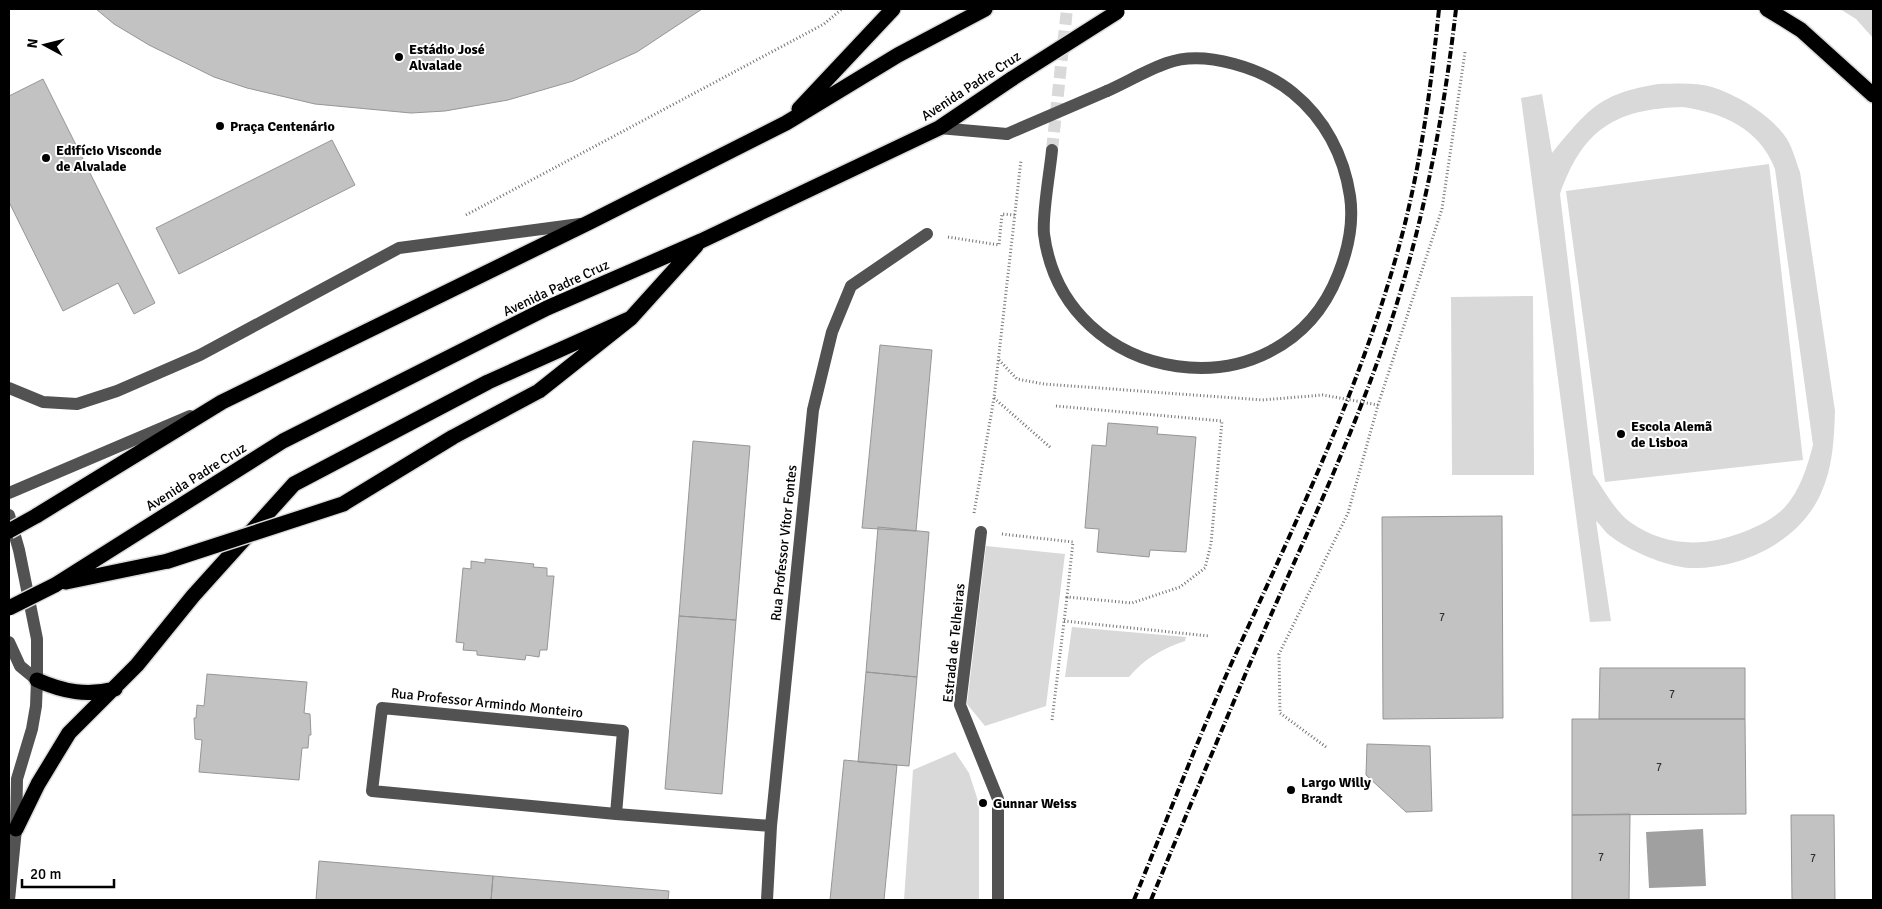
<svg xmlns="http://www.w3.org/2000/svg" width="1882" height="909" viewBox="0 0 1882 909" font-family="Signika,sans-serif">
  <rect width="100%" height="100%" fill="#fff"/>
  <!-- green -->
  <path fill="#d9d9d9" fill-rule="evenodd" d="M1840 9H1873V38L1856 19Z
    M1658 84C1675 84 1695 82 1712 87 1738 95 1772 116 1787 139 1793 149 1796 162 1800 172L1835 411C1834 439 1833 467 1821 493 1800 542 1740 570 1689 568 1664 566 1628 550 1609 535 1604 531 1601 525 1596 521L1611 621 1590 622 1521 98 1542 94 1552 153C1589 109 1598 94 1658 84ZM1683 107C1723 113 1759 128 1775 169L1813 445C1807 468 1800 490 1785 507 1775 518 1759 526 1746 531 1706 547 1667 548 1630 522 1614 510 1604 490 1593 474L1560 194C1583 129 1615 109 1683 107Z
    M1769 164 1803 460 1605 482 1566 191Z
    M1533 296 1534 475H1452L1451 297Z
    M986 546 1065 554 1046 706 985 726 967 704Z
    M1072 627 1186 637 1185 641C1162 649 1145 658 1129 677H1065Z
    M955 752 969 773 979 804V900H904L913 770Z"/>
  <!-- water -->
  <path fill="#a0a0a0" d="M1703 829 1706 886 1649 888 1646 832Z"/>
  <!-- building -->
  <path fill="#c2c2c2" stroke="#969696" d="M96 9H702L637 52 573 81 508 100 445 111 411 113 315 104 247 88 214 77 149 45 114 24Z
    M43 79 155 303 134 314 118 283 63 311 9 202V96Z
    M332 140 355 185 179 274 156 228Z
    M880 345 932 350 916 531 862 528Z
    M1108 423 1158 427 1157 434 1196 437 1186 552 1150 550 1149 557 1097 552 1099 529 1085 528 1092 445 1106 446Z
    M693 441 750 446 736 620 679 616Z
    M1502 516 1503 718 1383 719 1382 517Z
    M878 527 929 532 917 677 866 672Z
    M485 559 534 564 533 567 547 568V576H554L547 650H540L539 657 526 655 525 660 477 655V651L463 650 464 643 456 642 463 568 471 569V561L485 563Z
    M679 616 736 620 722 794 665 789Z
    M1600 668H1745V719H1599Z
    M866 672 917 677 909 766 858 762Z
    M207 674 307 682 304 713 310 714 311 735H309L308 748H302L299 780 199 772 202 740 195 739 194 718H196L197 705 204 706Z
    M1572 719H1745L1746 814 1572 815Z
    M1367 744 1430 746 1432 811 1406 812 1366 775Z
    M844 760 897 765 884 900H830Z
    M1630 814 1629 900H1572V815Z
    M1791 815H1834L1835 900H1792Z
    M319 861 493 876 491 900H316Z
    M493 876 669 891 668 900H491Z"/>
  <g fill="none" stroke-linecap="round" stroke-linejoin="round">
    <!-- minor-tunnel -->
    <path stroke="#d9d9d9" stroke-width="12" stroke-dasharray="12 6" stroke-linecap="butt" d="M1052 150 1067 9"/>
    <defs>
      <path id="highway" d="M1767 9 1801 30 1873 95
        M799 109 893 9
        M343 504 453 437 539 391 631 318 696 246
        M36 516 222 402 590 222 786 123 898 55 985 9
        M66 582 168 561
        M55 585 283 441 547 308 701 241 939 128 1013 78
        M37 680C64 692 87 696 115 689
        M16 829 38 784 69 733 137 665 193 596 294 484 488 382 631 318"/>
    </defs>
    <!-- highway casing -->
    <use href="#highway" stroke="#dbdbdb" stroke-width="18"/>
    <!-- path -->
    <path stroke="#747474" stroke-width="3" stroke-dasharray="1 2.5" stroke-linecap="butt" d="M466 215 824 24 842 9
      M948 237 999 245 1002 214 1015 215
      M999 360 1017 379 1044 384 1262 400 1323 395 1378 405
      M994 398 1051 448
      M974 513 994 398 1021 160
      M1002 534 1073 542 1067 597 1132 603 1180 587 1205 568 1211 544 1222 421 1056 406
      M1064 621 1209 636
      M1052 720 1067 597
      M1326 747 1280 713 1279 654 1348 513 1378 405 1442 209 1465 52"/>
    <!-- minor -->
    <path stroke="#525252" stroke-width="12" d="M939 128 1007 134
      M1052 150C1050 172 1042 214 1044 234 1064 388 1281 419 1338 275 1348 250 1354 223 1350 196 1344 156 1325 119 1293 93 1264 69 1205 49 1167 63 1147 70 1127 82 1107 91
      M9 388 43 402 77 404 117 391 200 355 399 248 580 224
      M9 493 190 416
      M9 515 19 550 37 639V680L36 706 32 729 17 779 16 829 9 900
      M981 532 960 705 998 799V900
      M9 642 20 666 37 680
      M616 814 623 731 382 708 372 791 616 814 771 826
      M767 900 771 826 813 410 832 332 851 286 927 234"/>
    <!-- highway -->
    <use href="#highway" stroke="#000" stroke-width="15"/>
    <!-- rail -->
    <path stroke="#000" stroke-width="4" stroke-dasharray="8 2.5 1 2.5" stroke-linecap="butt" d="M1134 900C1165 824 1195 747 1228 671 1292 530 1361 389 1401 239 1421 164 1431 86 1439 9
      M1151 900C1185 818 1219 736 1254 654 1305 535 1363 418 1400 293 1428 200 1445 105 1456 9"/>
    <defs>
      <path id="highway-bridge" d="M1013 78 1117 12
        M9 531 36 516
        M168 561 343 504
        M9 608 55 585"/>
    </defs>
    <!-- highway-bridge casing -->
    <use href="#highway-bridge" stroke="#dbdbdb" stroke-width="18" stroke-linecap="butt"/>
    <!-- minor-bridge -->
    <path stroke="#525252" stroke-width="12" d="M1007 134 1107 91"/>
    <!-- highway-bridge -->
    <use href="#highway-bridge" stroke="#000" stroke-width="15"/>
  </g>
  <!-- markers -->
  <g fill="#000" stroke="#fff" stroke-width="2">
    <circle cx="399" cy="57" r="5"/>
    <circle cx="220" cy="126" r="5"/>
    <circle cx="46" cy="158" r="5"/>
    <circle cx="1621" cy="434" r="5"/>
    <circle cx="1291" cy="790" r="5"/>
    <circle cx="983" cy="803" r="5"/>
  </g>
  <g text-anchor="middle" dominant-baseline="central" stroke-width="4" stroke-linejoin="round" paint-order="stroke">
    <!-- number labels -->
    <g font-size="11" fill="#303030">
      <text x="1442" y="617">7</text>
      <text x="1672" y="694">7</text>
      <text x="1659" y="767">7</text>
      <text x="1601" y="857">7</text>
      <text x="1813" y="858">7</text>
    </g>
    <!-- poi labels -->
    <g font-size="14" font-weight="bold" fill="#000" stroke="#fff" text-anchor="start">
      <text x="409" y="49">Estádio José<tspan x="409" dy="16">Alvalade</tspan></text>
      <text x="230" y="126">Praça Centenário</text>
      <text x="56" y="150">Edifício Visconde<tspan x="56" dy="16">de Alvalade</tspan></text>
      <text x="1631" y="426">Escola Alemã<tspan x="1631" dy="16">de Lisboa</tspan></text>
      <text x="1301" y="782">Largo Willy<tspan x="1301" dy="16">Brandt</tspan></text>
      <text x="993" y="803">Gunnar Weiss</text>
    </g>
    <!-- street labels -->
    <g font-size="14" fill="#000" stroke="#fff">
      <text transform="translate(971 86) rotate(-33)">Avenida Padre Cruz</text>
      <text transform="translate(556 288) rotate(-25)">Avenida Padre Cruz</text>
      <text transform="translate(196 477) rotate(-32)">Avenida Padre Cruz</text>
      <text transform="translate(784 543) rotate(-84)">Rua Professor Vítor Fontes</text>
      <text transform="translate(954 643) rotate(-84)">Estrada de Telheiras</text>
      <text transform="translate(487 703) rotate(6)">Rua Professor Armindo Monteiro</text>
    </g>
  </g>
  <!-- border -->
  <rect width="1882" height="909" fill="none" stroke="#000000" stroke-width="20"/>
  <!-- north arrow -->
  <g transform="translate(45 45) rotate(277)" stroke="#ffffff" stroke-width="4" paint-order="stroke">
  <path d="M0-4L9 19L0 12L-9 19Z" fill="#000000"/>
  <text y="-8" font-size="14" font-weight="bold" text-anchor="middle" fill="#000000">N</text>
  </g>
  <!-- scale -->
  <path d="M22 879v8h92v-8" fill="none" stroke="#000000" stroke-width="2.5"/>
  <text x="30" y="879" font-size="15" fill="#000000" stroke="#ffffff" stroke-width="4" paint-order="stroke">20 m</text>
</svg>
